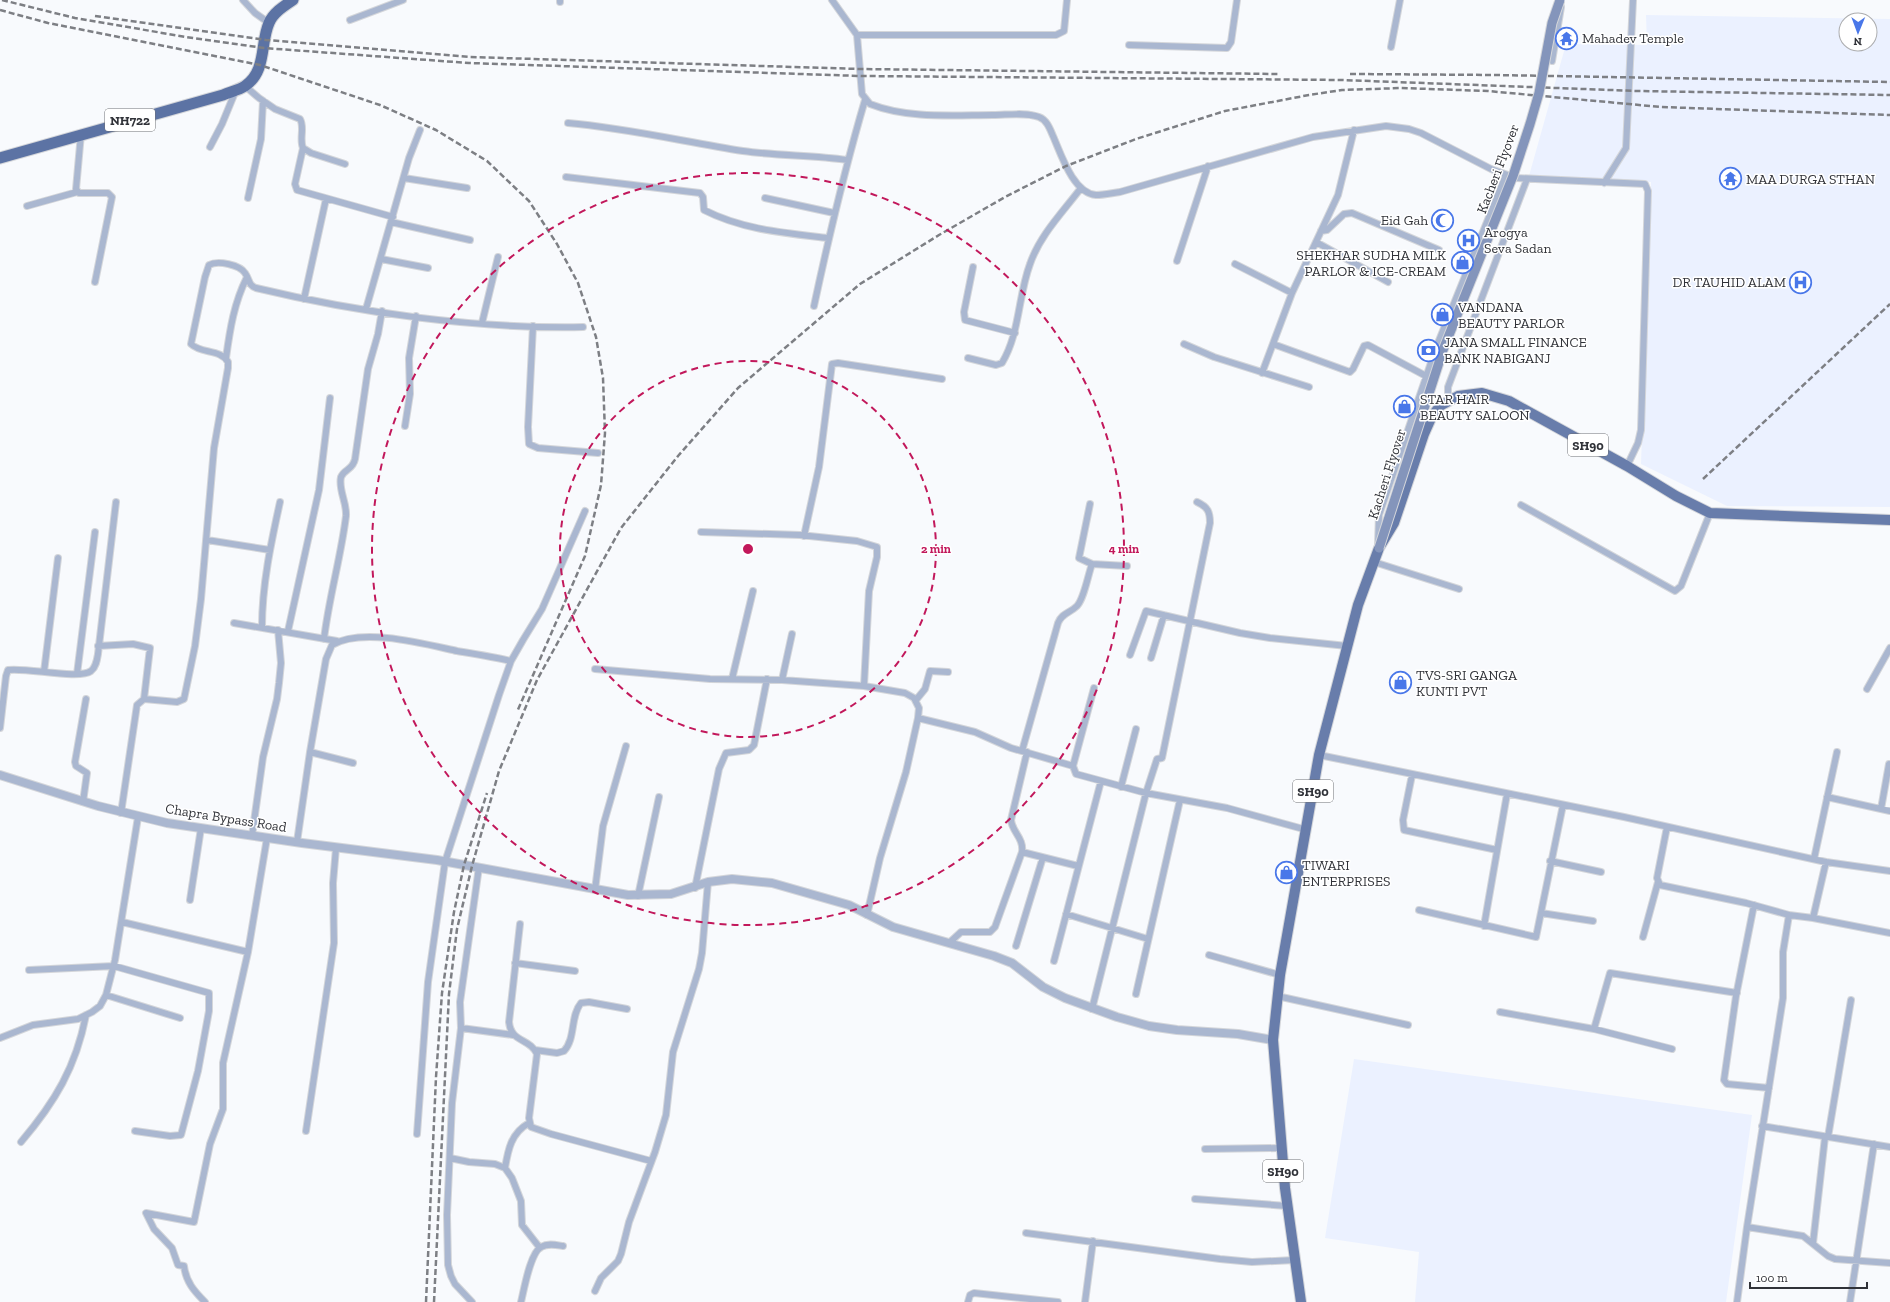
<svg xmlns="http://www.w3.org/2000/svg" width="1890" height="1302" viewBox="0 0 1890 1302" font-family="'Zilla Slab',serif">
  <rect width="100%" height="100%" fill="#f8fafd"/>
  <!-- built -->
  <path fill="#ebf1ff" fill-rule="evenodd" d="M1646 15 1890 19V507L1727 506 1641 464 1651 182 1529 176 1566 44 1647 45ZM1846 20H1870V44H1846Z
    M1354 1059 1752 1115 1726 1302H1415L1419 1252 1325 1238Z"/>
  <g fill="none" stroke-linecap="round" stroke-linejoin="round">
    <defs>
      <path id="minor" d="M243 0 255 13 269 23
        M832 0 857 35 862 94 870 104C908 119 953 115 993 115 1007 115 1026 112 1039 117 1047 120 1050 129 1053 136 1061 154 1073 193 1096 195 1104 195 1112 193 1120 192L1313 137 1386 126 1409 129 1421 133 1491 169 1516 178 1645 184 1648 191 1641 430 1638 443 1627 466
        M560 2V0
        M350 20 403 0
        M857 35H1056L1064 31 1067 0
        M1129 45 1227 48 1231 42 1237 0
        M1391 47 1400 0
        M1552 61 1561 7
        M245 86 259 98 275 109 300 119C305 127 299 139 303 148L311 153 345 164
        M568 123C627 128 685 142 743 151 778 156 813 155 847 160
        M81 134 76 189 79 193H108L112 197 95 282
        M210 147 222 124 236 90
        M303 148 295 184 297 190 393 217
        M566 177 700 193 703 197 704 210C743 230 786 233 828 238
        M404 178 467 188
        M1604 183 1626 148 1633 0
        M248 198 261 139 263 101
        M765 198 834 213
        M27 206 77 192
        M391 222 470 240
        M1321 231 1327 230 1344 214 1352 213 1439 250
        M1316 242 1388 282
        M381 259 428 268
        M1177 261 1208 166
        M1235 264 1292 293
        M973 267 964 312 965 320 1015 333
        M304 299 326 199
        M814 306C829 236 845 168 865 100
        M366 309 409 158 420 130
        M482 323 498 257
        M533 326 528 427 529 444 538 448 598 453
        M1184 344 1214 357 1309 387
        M1273 344 1350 372 1353 369 1364 346 1368 345 1426 376
        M226 358C230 329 234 303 247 277
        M968 358 996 365 1002 363C1020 333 1018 296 1030 264 1040 235 1062 213 1081 188
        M1262 373 1292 293 1338 195 1354 130
        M1448 401V387L1527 179
        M405 426 410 394 409 358 416 316
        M1090 504 1079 558 1092 564 1127 566
        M1521 505 1675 591 1681 586 1710 513
        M701 532 800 535 857 541 877 547V557L869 591 864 686
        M804 536 819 467 832 364 838 363 942 379
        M207 540 270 550
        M1378 544 1379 515 1436 348 1506 175
        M1374 562 1459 589
        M234 623 337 641
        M262 627C262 585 271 543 280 502
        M288 631 319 490 330 398
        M324 639C329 597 341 557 346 516 347 502 338 490 341 477 344 469 353 470 355 459L368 369 378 334 382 311
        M98 646 133 644 150 648 144 699
        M1130 655 1146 611 1240 633 1270 638 1347 646
        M1151 658 1164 615
        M595 669 710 679 782 680 864 686 905 693 914 698 919 708 918 718 906 772 880 858 867 915
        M44 672 58 558
        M77 674 95 532
        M732 679 753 591
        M782 680 792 634
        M1094 688 1073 766 1076 774 1146 793 1227 808 1307 830
        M1867 689 1890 648
        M916 700 925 689 930 671 948 672
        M918 718 975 732 1011 748 1073 766
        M0 728 6 676 8 670C26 667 79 680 91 671 96 667 97 660 98 654L116 502
        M1022 751 1058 623C1062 613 1070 613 1077 606 1084 599 1088 575 1092 564
        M310 752 353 763
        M1319 755 1624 817 1826 862 1890 871
        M1412 775 1403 820 1404 830 1497 850
        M1121 787 1136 729
        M1827 797 1890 811
        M83 802 87 773 76 766 75 762 86 699
        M1881 809 1889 764
        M121 813 137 705 144 699 177 702 184 699 195 646 201 599 214 448 228 368V362C221 349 201 354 191 344L205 277 209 265C218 260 240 265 245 273 250 280 248 285 256 288 360 313 476 329 583 327
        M1667 827 1657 878 1660 885 1746 903 1789 915
        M252 836 263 757 277 699 279 683 281 663 278 630
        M297 842 310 752 326 659 332 645C362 627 425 644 457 651 475 654 494 657 511 661
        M1022 852 1078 866
        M1814 859 1837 752
        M1550 861 1601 872
        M695 888 719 769 726 753 749 750 754 745 767 679
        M595 890 603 826 626 746
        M638 896 659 797
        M190 900 201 828
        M1754 905 1736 996 1724 1080 1727 1084 1769 1088
        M1419 910 1536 937 1563 805
        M1541 913 1593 921
        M1066 914 1148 939
        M1813 918 1890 933
        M122 922 248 952
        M520 924 509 1022C511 1043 530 1038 537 1054L529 1118 531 1127 551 1134 651 1161
        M1484 926 1507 794
        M1643 937 1658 882
        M949 943 961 932H990L995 927 1022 852C1024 838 1012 832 1011 820L1027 752
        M1016 946 1043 857
        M1209 955 1280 975
        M1054 961 1101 781
        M515 963 575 971
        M29 970 114 966 209 993V1011L198 1071 181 1135 170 1136 135 1131
        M1136 994 1180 800
        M106 995 180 1018
        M1277 996 1408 1025
        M1092 1009 1146 793 1157 759 1162 758 1210 523C1210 512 1208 507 1197 502
        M1500 1012 1594 1029 1672 1049
        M461 1028 513 1035
        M1594 1029 1610 973 1737 993
        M0 1038 33 1025 78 1019 92 1012 100 1006 106 995 115 960 138 817
        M535 1050 557 1053 564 1051C576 1038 570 1016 581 1003L589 1002 627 1009
        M1762 1126 1890 1147
        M306 1131 334 943 333 883 336 848
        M417 1134 428 982 445 862 499 695 511 661 523 640 542 609 585 511
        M1828 1137 1851 1000
        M21 1142C55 1102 76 1067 86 1015
        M1205 1149 1281 1148
        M450 1158 469 1162 495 1164 505 1168 512 1178 521 1201 522 1225 540 1248
        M505 1168C508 1150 511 1133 529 1123
        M1195 1199 1287 1206
        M1747 1227 1803 1236 1828 1256 1835 1259 1890 1263
        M1026 1233 1220 1259 1252 1262 1295 1260
        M1813 1243 1825 1137
        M595 1291 601 1278 618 1261 621 1254 629 1222 655 1152 666 1115 673 1052 699 969 702 953 708 882
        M205 1302C194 1291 186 1282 184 1266L178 1265 172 1248 154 1229 146 1213 194 1222 210 1144 223 1109V1063L248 952 267 838
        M472 1302 455 1284 451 1276 448 1265 447 1215 452 1103 461 1028 460 1002 479 867
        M521 1302C524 1290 530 1253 541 1247 548 1243 556 1245 563 1246
        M968 1302 970 1295 974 1293 1058 1302
        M1085 1302 1093 1241
        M1737 1302 1747 1227 1783 998V952L1789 915 1813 918 1826 862
        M1850 1302 1874 1144"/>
      <path id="tertiary" d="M0 775 98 806 167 823 302 843 437 860 628 895 671 894 708 882 732 879 772 883 849 905 893 927 994 956 1012 963 1043 987 1065 998 1117 1017 1149 1026 1177 1030 1238 1034 1273 1040"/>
      <path id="primary" d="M1301 1302 1285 1188 1273 1040 1280 975 1319 755 1358 605 1379 548 1394 523 1424 434 1432 416 1440 406 1458 396 1482 393 1509 401 1627 466 1676 496 1710 513 1890 520"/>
      <path id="trunk" d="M0 158 223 95C230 92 239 90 245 86 267 71 260 43 269 23 273 13 284 6 293 0"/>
    </defs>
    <!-- minor casing -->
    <use href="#minor" stroke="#d4d6da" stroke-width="8"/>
    <!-- tertiary casing -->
    <use href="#tertiary" stroke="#d4d6da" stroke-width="10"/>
    <!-- primary casing -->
    <use href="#primary" stroke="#d4d6da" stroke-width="12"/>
    <!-- trunk casing -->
    <use href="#trunk" stroke="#d4d6da" stroke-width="13"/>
    <!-- minor -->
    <use href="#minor" stroke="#aab7d0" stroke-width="6"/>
    <!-- tertiary -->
    <use href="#tertiary" stroke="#aab7d0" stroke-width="8"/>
    <!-- primary -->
    <use href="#primary" stroke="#687dab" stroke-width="10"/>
    <!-- trunk -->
    <use href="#trunk" stroke="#5c73a4" stroke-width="11"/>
    <!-- rail -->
    <path stroke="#7d7f84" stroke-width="2.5" stroke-dasharray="6 3" stroke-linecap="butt" d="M2 0 75 18 186 37 264 48 469 63 861 76 1342 80 1637 91 1890 95
      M0 10 48 23 260 65 380 105 436 130 487 161 529 201 557 244 578 283 596 337 603 378 605 433 601 485 585 556 517 712
      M95 16 266 40 470 57 860 69 1278 74
      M1350 74 1495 75 1890 82
      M1703 479 1890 304
      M426 1302 436 1077 442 993 454 912 464 865 487 793
      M434 1302 449 994 457 929 472 866 499 771 537 680 621 528 678 456 738 388 860 284 939 235 1005 197 1066 166 1136 139 1225 111 1309 95 1342 90 1401 88 1488 91 1661 107 1890 115"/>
    <defs>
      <path id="secondary-bridge" d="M1379 548 1443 350 1513 176 1530 124 1539 93 1552 23 1560 0"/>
    </defs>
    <!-- secondary-bridge casing -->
    <use href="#secondary-bridge" stroke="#d4d6da" stroke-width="11" stroke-linecap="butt"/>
    <!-- secondary-bridge -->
    <use href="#secondary-bridge" stroke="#8495bb" stroke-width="9"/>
  </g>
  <!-- distance rings -->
  <g fill="none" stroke="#c2185b" stroke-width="2" stroke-dasharray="7 5">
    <circle cx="748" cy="549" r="188"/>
    <circle cx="748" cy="549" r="376"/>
  </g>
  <!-- icons -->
  <defs>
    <symbol id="temple-ring" viewBox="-11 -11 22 22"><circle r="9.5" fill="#fff" stroke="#4977e9" stroke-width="1.5"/><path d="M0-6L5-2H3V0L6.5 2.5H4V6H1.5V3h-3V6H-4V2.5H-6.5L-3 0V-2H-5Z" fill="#4977e9"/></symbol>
    <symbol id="mosque-ring" viewBox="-11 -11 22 22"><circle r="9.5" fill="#fff" stroke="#4977e9" stroke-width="1.5"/><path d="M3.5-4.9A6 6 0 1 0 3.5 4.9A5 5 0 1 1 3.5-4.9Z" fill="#4977e9"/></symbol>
    <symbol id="hospital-ring" viewBox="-11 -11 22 22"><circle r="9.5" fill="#fff" stroke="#4977e9" stroke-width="1.5"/><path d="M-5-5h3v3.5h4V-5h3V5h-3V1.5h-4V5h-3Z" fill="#4977e9"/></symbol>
    <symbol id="shop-ring" viewBox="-11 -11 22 22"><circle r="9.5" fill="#fff" stroke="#4977e9" stroke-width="1.5"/><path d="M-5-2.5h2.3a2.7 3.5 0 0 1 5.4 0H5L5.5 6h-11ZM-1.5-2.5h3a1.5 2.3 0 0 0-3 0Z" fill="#4977e9"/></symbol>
    <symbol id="bank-ring" viewBox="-11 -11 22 22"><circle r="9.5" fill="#fff" stroke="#4977e9" stroke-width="1.5"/><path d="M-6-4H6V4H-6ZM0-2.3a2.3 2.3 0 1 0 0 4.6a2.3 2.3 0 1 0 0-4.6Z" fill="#4977e9"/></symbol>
  </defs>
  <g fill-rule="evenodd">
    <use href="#temple-ring" x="1554" y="26" width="25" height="25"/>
    <use href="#temple-ring" x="1718" y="166" width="25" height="25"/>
    <use href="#mosque-ring" x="1430" y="208" width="25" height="25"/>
    <use href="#hospital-ring" x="1456" y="228" width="25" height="25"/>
    <use href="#shop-ring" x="1450" y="250" width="25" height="25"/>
    <use href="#hospital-ring" x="1788" y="270" width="25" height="25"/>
    <use href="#shop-ring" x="1430" y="302" width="25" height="25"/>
    <use href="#bank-ring" x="1416" y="338" width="25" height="25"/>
    <use href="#shop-ring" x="1392" y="394" width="25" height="25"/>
    <use href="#shop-ring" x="1388" y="670" width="25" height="25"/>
    <use href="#shop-ring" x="1274" y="860" width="25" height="25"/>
  </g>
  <g text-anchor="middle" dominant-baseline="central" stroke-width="3" stroke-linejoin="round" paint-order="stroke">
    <!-- shield labels -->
    <g fill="#fff" stroke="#6e7074" stroke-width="1">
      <rect x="105" y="109" width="50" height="22" rx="3"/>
      <rect x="1568" y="434" width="40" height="22" rx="3"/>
      <rect x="1293" y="780" width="40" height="22" rx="3"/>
      <rect x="1263" y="1160" width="40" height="22" rx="3"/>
    </g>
    <g font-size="13" font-weight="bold" fill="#303238">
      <text x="130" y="120">NH722</text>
      <text x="1588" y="445">SH90</text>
      <text x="1313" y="791">SH90</text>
      <text x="1283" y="1171">SH90</text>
    </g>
    <!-- poi labels -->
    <g font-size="14" fill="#303238" stroke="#fff" text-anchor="start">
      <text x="1582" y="38">Mahadev Temple</text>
      <text x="1746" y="179">MAA DURGA STHAN</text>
      <text x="1428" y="220" text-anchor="end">Eid Gah</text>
      <text x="1484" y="232">Arogya<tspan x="1484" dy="16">Seva Sadan</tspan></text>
      <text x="1446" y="255" text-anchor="end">SHEKHAR SUDHA MILK<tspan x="1446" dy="16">PARLOR &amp; ICE-CREAM</tspan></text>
      <text x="1786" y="282" text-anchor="end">DR TAUHID ALAM</text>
      <text x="1458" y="307">VANDANA<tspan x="1458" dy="16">BEAUTY PARLOR</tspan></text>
      <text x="1444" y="342">JANA SMALL FINANCE<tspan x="1444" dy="16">BANK NABIGANJ</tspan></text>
      <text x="1420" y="399">STAR HAIR<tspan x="1420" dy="16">BEAUTY SALOON</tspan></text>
      <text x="1416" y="675">TVS-SRI GANGA<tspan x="1416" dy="16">KUNTI PVT</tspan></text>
      <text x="1302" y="865">TIWARI<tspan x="1302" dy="16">ENTERPRISES</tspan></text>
    </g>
    <!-- street labels -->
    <g font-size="14" fill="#303238" stroke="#fff">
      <text transform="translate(1498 169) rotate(-69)">Kacheri Flyover</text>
      <text transform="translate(1387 474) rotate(-72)">Kacheri Flyover</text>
      <text transform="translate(226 818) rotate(9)">Chapra Bypass Road</text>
    </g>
  </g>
  <circle cx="748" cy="549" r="6" fill="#c2185b" stroke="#fff" stroke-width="2"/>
  <g font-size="12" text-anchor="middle" font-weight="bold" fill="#c2185b" stroke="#fff" stroke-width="3" stroke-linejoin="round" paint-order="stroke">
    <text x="936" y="553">2 min</text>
    <text x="1124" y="553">4 min</text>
  </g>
  <!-- north arrow -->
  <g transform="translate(1858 32) rotate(181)"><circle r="19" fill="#ffffff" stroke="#acadaf"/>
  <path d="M0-3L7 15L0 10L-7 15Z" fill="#4977e9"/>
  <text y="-6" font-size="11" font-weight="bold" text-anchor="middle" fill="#303238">N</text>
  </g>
  <!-- scale -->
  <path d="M1750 1282v6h117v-6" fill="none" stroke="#303238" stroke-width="2"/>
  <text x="1756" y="1282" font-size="12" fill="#303238" stroke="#ffffff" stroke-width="3" paint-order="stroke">100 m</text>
</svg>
